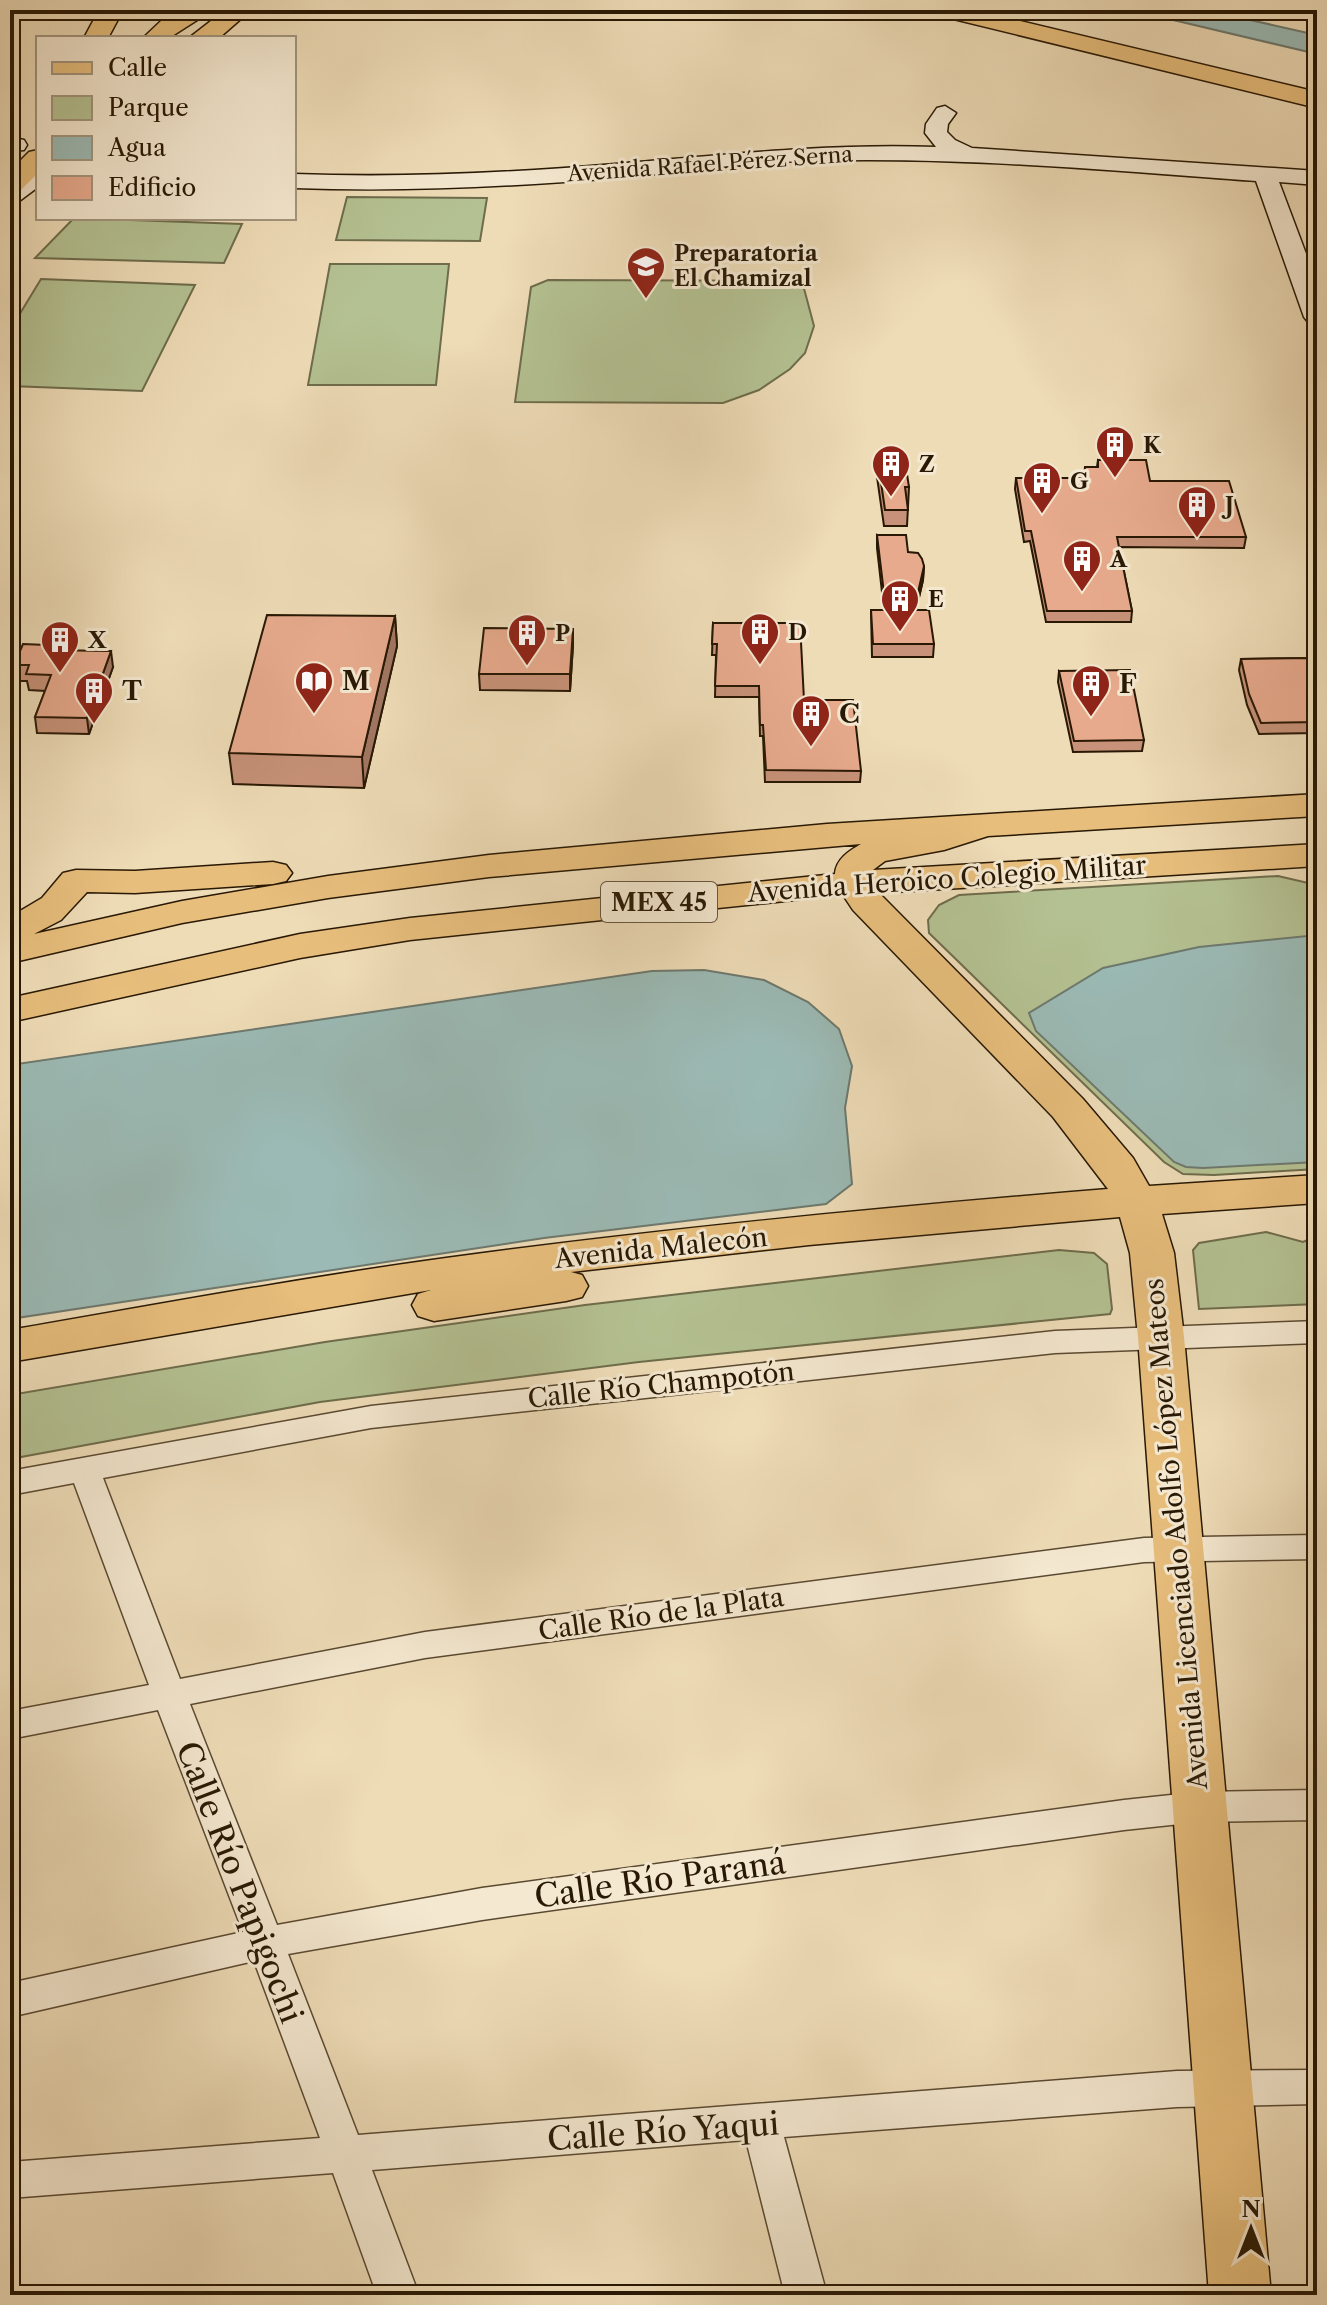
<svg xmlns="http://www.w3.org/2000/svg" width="1327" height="2305" viewBox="0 0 1327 2305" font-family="'Libre Caslon Text',serif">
  <rect width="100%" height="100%" fill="#eedcb7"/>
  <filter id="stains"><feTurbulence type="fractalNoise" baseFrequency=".0025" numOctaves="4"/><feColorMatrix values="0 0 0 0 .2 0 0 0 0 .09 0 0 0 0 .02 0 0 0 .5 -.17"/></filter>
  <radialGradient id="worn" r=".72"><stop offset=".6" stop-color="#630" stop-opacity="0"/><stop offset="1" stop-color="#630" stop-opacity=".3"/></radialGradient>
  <!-- green -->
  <path fill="#b4c192" stroke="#6e6c4b" stroke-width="2" d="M347 197 487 198 480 241 336 240Z
    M74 218 242 224 224 263 35 258Z
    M330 264H449L436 385H308Z
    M41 279 195 285 142 391 10 386V330Z
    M548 280 802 281 814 326 805 353 790 369 759 390 723 403 515 402 531 287Z
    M1278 876 1317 885V1169L1214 1175 1183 1174 1164 1162 929 933 928 920 939 905 959 895Z
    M1266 1232 1303 1242 1317 1236V1304L1199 1309 1193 1250 1199 1243Z
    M1059 1250 1094 1253 1107 1264 1112 1309 1110 1314 639 1362 320 1402 10 1459V1395L325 1342 585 1305Z"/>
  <!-- water -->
  <path fill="#9bbab5" stroke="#6d796e" stroke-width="2" d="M1131 10H1206L1317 35V54Z
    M1317 935V1162L1203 1168 1186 1167 1174 1162 1036 1031 1029 1013 1103 968 1199 947Z
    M704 970 764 980 808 1002 839 1029 852 1066 845 1108 852 1184 826 1204 544 1238 10 1319V1065L652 971Z"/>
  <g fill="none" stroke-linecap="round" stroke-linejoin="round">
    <defs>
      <path id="minor" d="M1317 1321V1343L1055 1353 371 1428 103 1478 180 1679 425 1632 1144 1538 1317 1535V1559L1144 1562 425 1658 190 1704 277 1925 482 1888 1124 1800 1199 1792 1317 1790V1820L1199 1822 1124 1830 482 1920 288 1954 358 2135 1177 2071 1317 2070V2104L1177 2107 784 2137 827 2295H785L746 2140 372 2170 419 2295H377L333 2173 10 2198V2162L320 2138 254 1961 10 2017V1983L243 1932 158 1710 10 1739V1711L149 1685 74 1483 10 1495V1471L371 1406 1055 1331Z"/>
      <path id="secondary" d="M945 106 956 113 948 124 947 132 955 140 972 148 1317 171V185L1279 182 1317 283V325L1308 322 1304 317 1256 181C1104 170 954 156 802 161 739 163 677 173 615 178 508 187 401 192 294 188V174C401 178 508 173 615 164 723 155 828 143 936 147L925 133 926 124 937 108Z
        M10 137 24 140 27 145 24 150 10 151Z
        M38 169V187L18 202 10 204V186L30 171Z"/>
      <path id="primary" d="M1317 794V816L988 836 944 850 885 861 873 870 1317 844V866L879 893 1083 1099 1133 1158 1149 1186 1317 1175V1203L1162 1214 1174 1253 1184 1337 1271 2295H1209L1138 1337 1130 1253 1120 1217 809 1245 571 1272 582 1275 588 1286 582 1297 566 1301 434 1321 418 1316 412 1305 418 1294 431 1290 10 1362V1330C155 1305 300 1278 446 1258 666 1228 887 1207 1108 1189L1053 1117 853 910 843 895 410 940 300 958 10 1022V998L300 934 410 918 835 874C836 859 849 851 861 844L489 877 328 898 182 923 10 963V917L42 898 63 873 76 870 135 871 273 862 286 865 292 873 286 881 273 884 135 893 87 892 61 920 34 934 182 901 328 876 489 855 827 824Z"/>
      <path id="trunk" d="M99 10H123L108 38H84Z
        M180 10H204L205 15 169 38H143L161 21Z
        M225 10H251L219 38H189Z
        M933 10H974L1317 92V108L937 15Z
        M38 150V173L19 192 10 194V171L29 152Z"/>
    </defs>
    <!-- minor casing -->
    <use href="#minor" stroke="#5a4931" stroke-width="3"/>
    <!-- secondary casing -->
    <use href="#secondary" stroke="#281804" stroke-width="3"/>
    <!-- primary casing -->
    <use href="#primary" stroke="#281804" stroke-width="3"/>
    <!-- trunk casing -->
    <use href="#trunk" stroke="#281804" stroke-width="3"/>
    <!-- minor -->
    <use href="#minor" fill="#f4e8d0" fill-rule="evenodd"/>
    <!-- secondary -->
    <use href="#secondary" fill="#f4e8d0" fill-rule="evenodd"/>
    <!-- primary -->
    <use href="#primary" fill="#e7be7c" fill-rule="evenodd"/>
    <!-- trunk -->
    <use href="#trunk" fill="#e7be7c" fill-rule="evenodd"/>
  </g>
  <!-- wall -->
  <path fill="#c79279" stroke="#281804" stroke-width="2" d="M877 455 909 487 907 526H884L876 470Z
    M1098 460 1150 481 1246 537 1244 548 1119 547 1132 611 1131 622H1046L1030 541 1024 542 1015 489 1016 478H1084L1097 467Z
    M877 535 908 552 924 566 923 580 916 610 934 644 933 657H872L871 610H884L877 548Z
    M395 616 397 646 364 788 233 784 229 753Z
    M713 623 804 700 861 771 860 782H765L763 736H760L759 697H715L716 655H712Z
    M573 645 570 691 480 690 479 674Z
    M47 650 113 667 89 734 37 733 35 717 45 691 29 690 27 681H16L14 665Z
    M1317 658V733L1259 734 1247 705 1239 670 1241 659Z
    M1059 671 1144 740 1142 751 1073 752 1058 682Z"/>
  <!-- shaded-wall -->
  <path fill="#a27763" stroke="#281804" stroke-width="2" d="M924 566 923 580 913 623 914 610Z
    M395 616 397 646 364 788 362 757Z
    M573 629V645L570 691V674Z
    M111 651 113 667 89 734 87 718Z
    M15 747 18 764 10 786V762Z"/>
  <!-- building -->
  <path fill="#e7aa8d" stroke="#281804" stroke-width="2" d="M877 455H904L909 487H905L908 510H885Z
    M1098 460H1146L1150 481H1229L1246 537H1117L1132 611H1047L1031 531H1025L1016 478H1084L1085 467H1098Z
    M877 535H906L908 552 918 553 922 559 924 566 914 610H929L934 644H873L871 610H886Z
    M267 615 395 616 362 757 229 753Z
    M713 623H800L804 700H853L861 771 766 770 763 725H760L759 686H715L717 644H712Z
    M484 628 573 629 570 674H479Z
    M23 644 46 645 44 650 111 651 87 718 35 717 51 675 26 674 29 665H14Z
    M1317 658V722L1261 723 1249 694 1241 659Z
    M1130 670 1144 740 1074 741 1059 671Z
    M10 747H15L10 762Z"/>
  <!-- icons -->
  <defs>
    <symbol id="school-pin" viewBox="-11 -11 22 30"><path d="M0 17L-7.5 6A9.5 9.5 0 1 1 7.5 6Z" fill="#8f2418" stroke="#f4e8d0"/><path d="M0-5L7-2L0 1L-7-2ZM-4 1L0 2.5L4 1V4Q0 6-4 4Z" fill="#fff"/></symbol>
    <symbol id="building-pin" viewBox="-11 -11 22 30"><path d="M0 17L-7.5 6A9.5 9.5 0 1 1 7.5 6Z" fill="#8f2418" stroke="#f4e8d0"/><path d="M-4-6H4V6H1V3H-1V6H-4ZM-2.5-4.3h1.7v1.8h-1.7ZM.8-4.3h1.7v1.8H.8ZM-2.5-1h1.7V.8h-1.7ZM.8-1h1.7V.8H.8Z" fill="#fff"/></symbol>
    <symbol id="library-pin" viewBox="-11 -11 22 30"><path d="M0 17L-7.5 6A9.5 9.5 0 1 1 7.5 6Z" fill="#8f2418" stroke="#f4e8d0"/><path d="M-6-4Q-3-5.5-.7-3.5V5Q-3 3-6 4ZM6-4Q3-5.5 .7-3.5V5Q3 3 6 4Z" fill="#fff"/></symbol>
  </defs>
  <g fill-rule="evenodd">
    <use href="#school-pin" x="624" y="244" width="44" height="60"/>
    <use href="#building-pin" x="1093" y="423" width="44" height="60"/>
    <use href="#building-pin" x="869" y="442" width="44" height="60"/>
    <use href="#building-pin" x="1020" y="459" width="44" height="60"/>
    <use href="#building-pin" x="1175" y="483" width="44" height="60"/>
    <use href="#building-pin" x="1060" y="537" width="44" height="60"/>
    <use href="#building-pin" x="878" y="577" width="44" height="60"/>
    <use href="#building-pin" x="738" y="610" width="44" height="60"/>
    <use href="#building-pin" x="505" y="611" width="44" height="60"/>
    <use href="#building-pin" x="38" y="618" width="44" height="60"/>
    <use href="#library-pin" x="292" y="659" width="44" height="60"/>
    <use href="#building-pin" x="1069" y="662" width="44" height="60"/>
    <use href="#building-pin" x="72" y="669" width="44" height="60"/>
    <use href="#building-pin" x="789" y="692" width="44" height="60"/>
  </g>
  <g text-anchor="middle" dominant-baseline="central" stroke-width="6" stroke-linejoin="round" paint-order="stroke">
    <!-- far-street labels -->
    <g font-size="22" fill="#281804" stroke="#f4e8d0">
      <text transform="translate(710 164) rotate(-4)">Avenida Rafael Pérez Serna</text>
    </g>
    <!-- far-poi labels -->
    <g font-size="22" font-weight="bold" fill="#281804" stroke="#f4e8d0" text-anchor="start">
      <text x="674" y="253">Preparatoria<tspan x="674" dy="25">El Chamizal</tspan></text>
      <text x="1143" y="445">K</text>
      <text x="919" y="464">Z</text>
      <text x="1070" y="481">G</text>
      <text x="1225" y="505">J</text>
      <text x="1110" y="559">A</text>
      <text x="928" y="599">E</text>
      <text x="788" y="632">D</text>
      <text x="555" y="633">P</text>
      <text x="88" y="640">X</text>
    </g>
    <!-- shield labels -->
    <rect fill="#f4e8d0" stroke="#655641" stroke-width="2" x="601" y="882" width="116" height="40" rx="6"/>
    <g font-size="24" font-weight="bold" fill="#281804">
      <text x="659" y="902">MEX 45</text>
    </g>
    <!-- poi labels -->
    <g font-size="26" font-weight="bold" fill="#281804" stroke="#f4e8d0" text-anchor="start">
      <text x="342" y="681">M</text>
      <text x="1119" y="684">F</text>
      <text x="122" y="691">T</text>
      <text x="839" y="714">C</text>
    </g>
    <!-- street labels -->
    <g font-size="26" fill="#281804" stroke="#f4e8d0">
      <text transform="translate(947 879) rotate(-4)">Avenida Heróico Colegio Militar</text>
      <text transform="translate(661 1248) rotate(-6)">Avenida Malecón</text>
      <text transform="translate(661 1385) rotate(-6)">Calle Río Champotón</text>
      <text transform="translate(1176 1534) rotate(-95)">Avenida Licenciado Adolfo López Mateos</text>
      <text transform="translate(661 1614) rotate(-8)">Calle Río de la Plata</text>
    </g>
    <!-- near-street labels -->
    <g font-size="32" fill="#281804" stroke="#f4e8d0">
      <text transform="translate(660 1879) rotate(-8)">Calle Río Paraná</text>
      <text transform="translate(240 1882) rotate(69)">Calle Río Papigochi</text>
      <text transform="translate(663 2131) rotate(-4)">Calle Río Yaqui</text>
    </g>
  </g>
  <!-- margin -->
  <rect width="1327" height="2305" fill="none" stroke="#eedcb7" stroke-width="40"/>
  <rect x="12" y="12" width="1303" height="2281" fill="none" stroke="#281804" stroke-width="4"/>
  <rect x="20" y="20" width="1287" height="2265" fill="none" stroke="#281804" stroke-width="2"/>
  <!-- legend -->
  <rect x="36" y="36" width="260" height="184" fill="#f4e8d0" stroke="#a2957e" stroke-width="2"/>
  <rect x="52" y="62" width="40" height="12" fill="#e7be7c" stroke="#a2957e" stroke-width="2"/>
  <text x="108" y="76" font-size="24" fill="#281804">Calle</text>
  <rect x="52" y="96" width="40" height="24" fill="#b4c192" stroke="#a2957e" stroke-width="2"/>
  <text x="108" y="116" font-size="24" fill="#281804">Parque</text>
  <rect x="52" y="136" width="40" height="24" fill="#9bbab5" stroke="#a2957e" stroke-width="2"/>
  <text x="108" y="156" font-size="24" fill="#281804">Agua</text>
  <rect x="52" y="176" width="40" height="24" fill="#e7aa8d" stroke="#a2957e" stroke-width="2"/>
  <text x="108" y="196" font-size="24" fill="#281804">Edificio</text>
  <!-- north arrow -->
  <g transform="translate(1251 2229)" stroke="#f4e8d0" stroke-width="6" paint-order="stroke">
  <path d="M0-6L14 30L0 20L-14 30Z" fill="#281804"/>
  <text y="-12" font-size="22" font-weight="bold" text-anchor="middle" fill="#281804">N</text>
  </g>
  <rect width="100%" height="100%" filter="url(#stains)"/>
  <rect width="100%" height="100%" fill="url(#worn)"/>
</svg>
